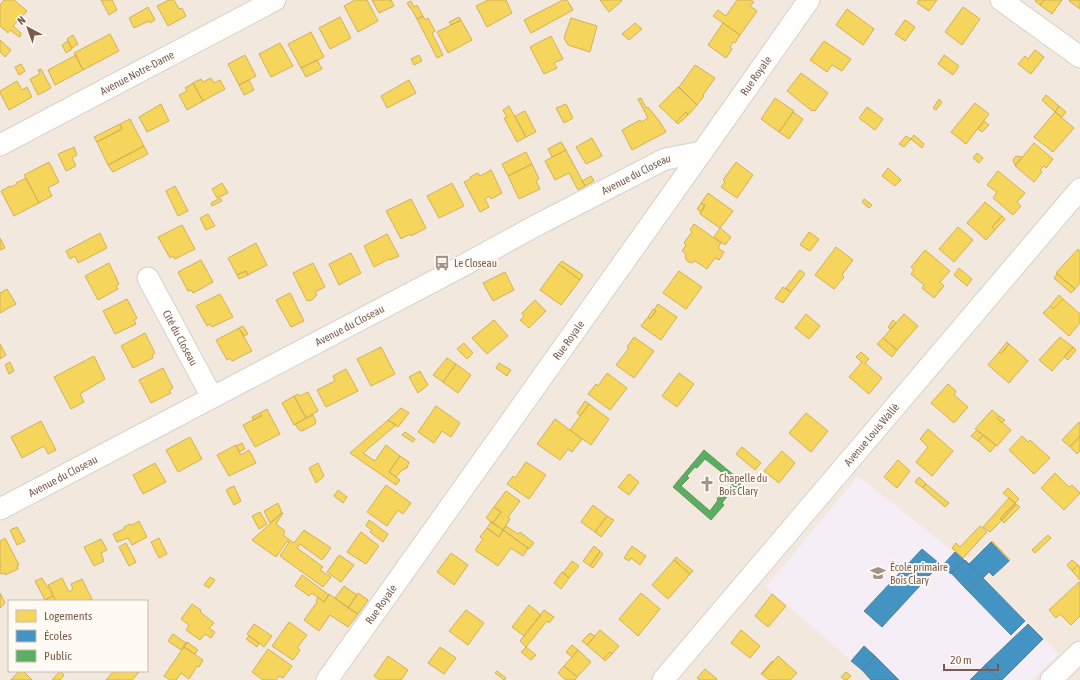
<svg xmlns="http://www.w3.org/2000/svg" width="1080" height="680" viewBox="0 0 1080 680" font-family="'Asap Condensed',sans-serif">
  <rect width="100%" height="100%" fill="#f9f5f0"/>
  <!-- residential -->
  <path fill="#f2e8de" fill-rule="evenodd" d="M0 0H1080V680H0ZM9 601H147V671H9Z"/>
  <!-- education -->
  <path fill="#f6eef6" d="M858 476 964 560 1059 654 1032 680H871L862 670 766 587Z"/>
  <!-- homes -->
  <path fill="#f6d55c" stroke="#d1b158" d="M4 0H14L27 11 13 26 21 33 20 37 18 36 10 30 8 33 0 26V5Z
    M101 0H112L117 10 109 15Z
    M169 0H174L179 9 182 8 186 16 168 26 157 6Z
    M355 0H367L378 21 358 32 344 6Z
    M372 0H391L394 6 379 13Z
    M488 0H506L512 13 487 27 476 6Z
    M563 0H567L573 10 531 33 524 20Z
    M600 0H621L622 1 609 12Z
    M737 0H751L754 2 750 6 757 11 740 35 713 16 718 10 726 16Z
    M919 0H937L929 11 917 3Z
    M1036 0H1044L1040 5 1035 1Z
    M1044 0H1062L1052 14 1040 5Z
    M1070 0H1080V9L1069 1Z
    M411 1 414 7 417 5 423 16 417 19 411 8H410L407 3Z
    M148 7 155 20 150 23 149 21 134 28 129 18Z
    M963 7 980 19 962 45 945 32Z
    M847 9 874 29 863 45 836 25Z
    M423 16 425 20 428 18 435 31 432 33 443 55 437 58 417 19Z
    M340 17 351 38 330 49 319 28Z
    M459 17 461 20 451 25 449 22Z
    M571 18 597 26 590 52 568 45 564 38Z
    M461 20 472 40 448 53 437 32Z
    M905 20 915 27 905 41 895 34Z
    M635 23 642 29 629 40 622 34Z
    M723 23 740 35 735 43 733 42 730 47 732 49 726 58 708 45Z
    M311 32 324 57 301 68 288 44Z
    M110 34 119 51 83 70 74 53Z
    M73 35 78 44 72 48 67 39Z
    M551 36 563 59 554 63 557 68 544 74 530 47Z
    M0 40 11 50 5 57 0 52Z
    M68 41 72 49 66 53 62 45Z
    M824 41 851 59 842 71 832 65 827 72 810 60Z
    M280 43 293 66 271 77 259 54Z
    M1035 50 1044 57 1031 74 1018 64 1025 56 1028 59Z
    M76 55 83 70 55 85 48 70Z
    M245 55 256 76 239 85 228 64Z
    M419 55 422 61 414 65 411 59Z
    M944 55 959 66 953 75 938 64Z
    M317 60 322 69 306 77 301 68Z
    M21 64 25 71 19 75 15 67Z
    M695 65 715 78 703 95 704 96 697 105 679 87Z
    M41 69 51 88 38 95 30 79 40 74 38 70Z
    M801 73 828 93 815 111 813 110 812 111 787 91Z
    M211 78 214 83 220 80 225 89 203 101 193 83 201 79 203 82Z
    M249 80 254 90 244 95 239 85Z
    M409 80 416 93 387 108 381 96Z
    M17 81 22 90 27 87 32 97 9 110 0 93V91Z
    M193 83 203 101 187 110 179 95 187 91 185 88Z
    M678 87 697 105 688 115 686 112 676 122 659 106Z
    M1046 95 1059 106 1055 112 1042 100Z
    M641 98 646 108 648 107 660 122 666 132 632 150 622 130 640 120 641 122 648 118 638 99Z
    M775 98 794 111 779 132 761 119Z
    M939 99 942 102 936 110 933 108Z
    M975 103 989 114 966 144 951 132Z
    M161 104 169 121 147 132 139 117Z
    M566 104 573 118 564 123 556 108Z
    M509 106 526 137 517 142 504 118 507 117 503 110Z
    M1059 106 1066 112 1062 117 1055 112Z
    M867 107 883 119 875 130 859 118Z
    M525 111 536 132 526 137 515 116Z
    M686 112 688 115 678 124 676 122Z
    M793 112 803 119 789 139 779 132Z
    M1055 112 1074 128 1053 152 1034 137Z
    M130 119 144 146 108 165 97 142 122 129 120 124Z
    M984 121 989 125 982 132 978 129Z
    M120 124 122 129 97 142 94 137Z
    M914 135 924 144 922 148 911 139Z
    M906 136 911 139 904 147 899 144Z
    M592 138 602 156 586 164 576 147Z
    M561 142 566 150 552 157 548 149Z
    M1034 143 1053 159 1046 168 1044 166 1040 170 1042 172 1034 182 1015 166Z
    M144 146 148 154 113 172 108 165Z
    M74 147 77 155 72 158 76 166 66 171 58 154Z
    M566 150 585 186 578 190 569 173 555 180 545 161Z
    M526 152 532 164 508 176 502 164Z
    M977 153 983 158 979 163 973 158Z
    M1016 156 1022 157 1015 165 1013 160Z
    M49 162 59 182 48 188 52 196 39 203 24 175Z
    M736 162 753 175 737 198 721 187 725 182 723 180Z
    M532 164 539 179 536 181 540 189 519 199 508 176Z
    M888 168 901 180 895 186 882 176Z
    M491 170 502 193 491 199 489 196 485 199 489 207 480 212 464 182 471 179 470 177 478 173 480 176Z
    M998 171 1025 193 1017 202 1021 206 1013 215 993 198 997 192 987 185Z
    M591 176 594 181 585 186 582 181Z
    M26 178 39 203 14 216 1 191 10 186 11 187 17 184 16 183Z
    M222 183 228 193 217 198 212 189Z
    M452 183 464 206 439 218 427 196Z
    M175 186 188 211 178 216 166 191Z
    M708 193 733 211 720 228 700 214 705 205 701 203Z
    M220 198 222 201 212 206 211 203Z
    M411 199 426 228 411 236 410 234 401 239 386 211Z
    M864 199 872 205 869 208 862 202Z
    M985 202 1002 216 992 227 995 230 986 240 967 223Z
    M701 203 705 205 701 212 697 209Z
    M208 214 215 226 206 230 200 218Z
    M1002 216 1005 219 995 230 992 227Z
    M694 224 721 243 718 248 724 252 719 260 715 258 707 269 695 261 691 263 687 261 685 257 686 254 682 251 686 245 684 243 692 232 690 230Z
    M182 225 195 249 175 259 173 256 170 258 158 237Z
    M958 227 973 240 954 262 939 249Z
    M720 228 731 237 725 245 714 237Z
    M809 232 819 239 810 251 800 245Z
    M100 233 107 248 78 263 75 256 70 259 66 251Z
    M387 234 399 256 390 260 389 259 374 267 364 246Z
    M0 238 5 248 0 250Z
    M256 243 267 265 248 275 246 271 237 275 228 258Z
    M836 247 853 260 842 275 844 277 834 289 815 275Z
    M1078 249 1080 251V283L1075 289 1056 273Z
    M925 250 950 271 940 282 944 286 934 298 922 288 924 285 911 274 914 270 911 267Z
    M351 253 361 273 339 285 329 264Z
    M201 260 213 282 193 293 191 290 188 291 178 272Z
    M562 261 583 275 580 280 561 266 559 264Z
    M109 263 119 284 116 286 118 289 98 300 85 276Z
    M313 263 325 287 315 292 317 295 312 300 307 301 293 273Z
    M559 264 561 266 580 280 561 305 540 290Z
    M959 268 972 279 967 286 954 275Z
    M800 270 805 274 791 292 786 288Z
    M246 271 248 275 239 279 237 275Z
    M679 271 702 287 686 309 663 293Z
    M505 272 514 290 493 301 483 283Z
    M1057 274 1075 289 1071 293 1054 278Z
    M783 287 791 292 783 303 775 298Z
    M7 289 16 304 0 313V293Z
    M290 293 304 321 291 327 276 300Z
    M220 294 233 317 212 327 210 324 207 326 196 306Z
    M1059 295 1063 299 1053 309 1050 306Z
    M127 299 137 318 134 320 136 324 115 334 103 311Z
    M1063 299 1080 314V323L1069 336 1043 313 1050 306 1053 309Z
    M535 300 546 311 529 328 520 320 524 316 522 313Z
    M658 304 677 317 661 340 641 326 648 317 650 319 656 311 654 310Z
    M653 309 656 311 650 319 648 317Z
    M806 314 820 326 809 339 795 328Z
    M904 314 918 326 897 350 883 338Z
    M494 320 508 336 487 354 472 338Z
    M893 320 896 323 890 329 888 327Z
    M243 326 248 334 244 336 239 328Z
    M239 328 252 351 232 361 230 358 227 360 216 340Z
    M145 333 155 353 152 355 153 358 133 368 121 346Z
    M634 337 654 351 634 378 616 365 629 348 627 347Z
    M1060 337 1073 347 1052 371 1039 360Z
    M883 338 897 350 892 357 877 344Z
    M1007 342 1009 344 1001 354 999 352Z
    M464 343 473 353 467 359 457 349Z
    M0 344 6 355 0 359Z
    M1009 344 1028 361 1009 383 988 365 999 352 1001 354Z
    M381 347 395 374 371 386 357 359Z
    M1073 347 1076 350 1068 360 1064 357Z
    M861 352 869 359 865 363 882 378 869 394 849 377 862 362 856 357Z
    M94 356 105 379 80 394 84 402 71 409 54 377Z
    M447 358 456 364 443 382 433 375Z
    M10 362 14 371 9 374 5 365Z
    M499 363 511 370 507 376 496 368Z
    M456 364 471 375 458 393 443 382Z
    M163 368 173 388 169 390 171 393 151 403 139 380Z
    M346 369 358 391 326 407 317 390 335 381 333 376Z
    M420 371 428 385 418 393 409 377Z
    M607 373 627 388 610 410 588 394 596 384 598 386Z
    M679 373 694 384 677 407 662 396Z
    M948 384 956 391 954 395 968 407 954 423 931 403Z
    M308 392 318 411 306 418 294 396 298 394 300 396Z
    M294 396 306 418 294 425 282 403Z
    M585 401 589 404 580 416 577 413Z
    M589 404 609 419 591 445 570 430Z
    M436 406 460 423 451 437 442 431 434 443 418 432Z
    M401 408 409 413 398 427 388 420Z
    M267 409 280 434 255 447 243 425 261 416 260 413Z
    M992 410 999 416 997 418 1011 430 997 446 975 429Z
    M260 413 261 416 253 420 252 417Z
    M806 413 828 431 811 452 789 433Z
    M313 415 316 421 315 424 302 431 299 430 295 424Z
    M999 416 1005 420 1002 423 997 418Z
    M555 419 582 439 572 452 568 449 560 460 537 444Z
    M388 420 396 425 363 453 375 461 386 445 400 456 389 472 400 480 396 485 350 453Z
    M41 421 56 450 48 454 44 446 22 458 11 437Z
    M1079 422 1080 423V436L1070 447 1062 440Z
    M928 429 953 451 932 476 916 462 928 447 920 439Z
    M977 430 983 435 978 441 971 436Z
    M405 432 415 439 413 442 402 435Z
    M983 435 996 445 990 452 978 441Z
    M1022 436 1028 442 1030 440 1050 458 1034 474 1009 450Z
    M1080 436V451L1077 454 1070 447Z
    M190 437 202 459 178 472 166 450Z
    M242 443 245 449 239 452 236 446Z
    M236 445 241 455 249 450 256 463 229 476 217 455Z
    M742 447 761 463 755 470 736 454Z
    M782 451 795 463 779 483 764 471Z
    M400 456 409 462 407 468 402 470 396 477 389 472Z
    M898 460 910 471 897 488 884 477Z
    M526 462 546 475 529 499 507 484 513 476 515 478Z
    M155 463 166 482 143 494 133 475Z
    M318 463 324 476 316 483 309 468Z
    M1055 473 1069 487 1072 485 1080 493 1064 510 1041 488Z
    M629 474 639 482 629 495 618 487Z
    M919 477 926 484 923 488 915 482Z
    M926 484 949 503 945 507 923 488Z
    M386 485 411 503 403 514 398 510 387 526 367 512Z
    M234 486 241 501 234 505 226 490Z
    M1008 488 1019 499 1015 503 1003 493Z
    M338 490 347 497 343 503 334 496Z
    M506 491 520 501 508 517 510 519 503 530 493 523 501 512 494 507Z
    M1009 498 1015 503 1000 519 1002 520 990 532 983 527Z
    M278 503 282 513 270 523 264 511Z
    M1015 503 1016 504 1002 520 1000 519Z
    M1016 504 1020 507 1004 523 1002 520Z
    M593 505 607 516 595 532 581 522Z
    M494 507 501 512 493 523 486 518Z
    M260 512 267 524 259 529 252 516Z
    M282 513H283L276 524 285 531 283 535 294 543 304 530 331 548 322 560 300 544 297 548 323 567 320 570 331 577 323 587 280 556 289 542 287 541 276 557 252 540Z
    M607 516 614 520 601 537 595 532Z
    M369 520 388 534 383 542 370 532 372 530 366 526Z
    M139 521 147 537 132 545 128 538 117 542 113 534 124 529V527L130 524 132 525Z
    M491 522 503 530 499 537 487 528Z
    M506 526 518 534 520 532 534 543 529 549 503 530Z
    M980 526 987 532 963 558 952 548 956 543 960 547Z
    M17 527 25 541 17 545 10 530Z
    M487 528 499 537 503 530 528 548 523 556 511 548 498 566 475 550 483 539 480 537Z
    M361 532 379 546 366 564 347 552Z
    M1048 535 1051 538 1035 553 1032 550Z
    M5 538 19 565 17 566 18 569 5 575 4 573 1 574 0 573V567H1L0 565V541Z
    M159 538 167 554 159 558 151 542Z
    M101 539 107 550 101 553 104 561 94 566 84 547Z
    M992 541 1010 560 1009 561 991 542Z
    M126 543 136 562 129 566 119 547Z
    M594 546 600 551 590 566 583 561Z
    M632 546 646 556 640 565 631 558 629 561 624 558Z
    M600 551 603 554 593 568 590 566Z
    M451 553 468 565 454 585 437 572Z
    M339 555 354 565 341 582 327 572Z
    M676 557 693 571 690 574 674 560Z
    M674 560 690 574 668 599 652 585Z
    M1072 560 1078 565 1072 571 1067 565Z
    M572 561 579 566 569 578 563 573Z
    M1078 565 1080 567V580L1072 571Z
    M562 572 569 578 561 589 554 583Z
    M302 575 329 595 324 602 312 593 309 596 295 586Z
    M210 577 215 580 209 588 204 585Z
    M42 578 48 588 49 587 53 596 45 600 35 581Z
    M62 578 69 592 73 589 71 584 82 579 92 599 87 601H56L48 585Z
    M1079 582 1080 583V616L1071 625 1060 614 1056 618 1049 610Z
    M344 586 357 595 348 608 335 598Z
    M0 593 5 603 0 608Z
    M358 593 368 600 358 614 348 608Z
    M641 593 660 609 638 636 619 619Z
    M329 594 358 614 348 627 330 615 319 631 304 620 317 602 316 601 318 597 324 602Z
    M772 594 786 606 768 627 755 616Z
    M53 596 56 601H46L45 600Z
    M192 604 201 610 200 612 214 623 209 628 215 632 211 638 205 634 200 640 186 630 189 625 181 619Z
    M529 605 541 615 524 636 512 627Z
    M466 610 484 623 468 645 449 631Z
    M544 610 554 617 549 623 547 621 526 647 520 641Z
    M289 622 307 635 297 648 300 650 293 660 272 646Z
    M254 624 272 636 264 647 247 634Z
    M600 630 619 646 612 654 610 652 603 659 587 645Z
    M741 630 760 646 750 658 731 643Z
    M590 633 595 636 587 645 582 641Z
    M173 634 186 643 181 650 168 641Z
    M249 636 259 643 257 647 246 639Z
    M187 642 198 650 195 654 184 647Z
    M572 645 578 650 572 657 566 652Z
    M184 647 203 660 199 667 197 666 189 679 181 673 176 680H170L164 676Z
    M440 647 456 658 444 674 428 663Z
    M526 647 536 655 531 660 521 652Z
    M268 649 292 666 283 678 279 676 276 680H263L252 672Z
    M578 650 591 662 577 677 564 666Z
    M610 652 612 654 605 661 603 659Z
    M388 656 408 670 401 680H380L374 676Z
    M778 656 797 673 790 680H769L762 674Z
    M772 661 773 662 762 674H761Z
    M564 666 577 677 575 680H566L558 673Z
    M705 669 717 679 716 680H700L697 678Z
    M19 671H23L32 680H11Z
    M60 671 64 675 60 680H52Z
    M114 671H140L132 680H106Z
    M497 671 506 678 504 680 495 673Z
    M846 672 851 676 847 680H845L841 677Z"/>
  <!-- schools -->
  <path fill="#4393c3" stroke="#5482a0" d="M991 542 1009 561 993 576 989 572 983 578 969 564Z
    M922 549 940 564 882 627 864 611Z
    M955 552 964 560 951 574 942 566Z
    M965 560 982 577 968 591 951 573Z
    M982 577 1025 621 1011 635 968 591Z
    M1028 624 1043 639 1002 680H999L985 665Z
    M864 646 875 656 862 670 851 661Z
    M875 656 899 680H871L862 670Z
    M985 665 999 680H970Z"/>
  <!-- public -->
  <path fill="#5aae61" stroke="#64955b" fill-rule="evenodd" d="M704 450 742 482 731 496 729 494 722 503 724 505 711 520 673 487ZM705 459 734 482 726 492 724 490 717 499 718 500 710 511 681 486 689 478 687 476 695 467 697 468Z"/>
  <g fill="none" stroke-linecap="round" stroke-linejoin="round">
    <defs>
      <g id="street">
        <path d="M1001 0 1080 57"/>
        <path id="s1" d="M0 145 275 0"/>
        <path id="s2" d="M148 278 212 397"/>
        <path id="s3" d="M0 509 453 271 537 225 665 159 702 152"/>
        <path id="s4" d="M327 680 702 152 809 0"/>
        <path id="s5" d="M663 680 1080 189"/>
        <path d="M1051 680 1080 652"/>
      </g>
    </defs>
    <!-- street casing -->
    <use href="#street" stroke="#d7d1cb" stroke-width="23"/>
    <!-- street -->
    <use href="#street" stroke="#fefefd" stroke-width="21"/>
  </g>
  <!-- icons -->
  <defs>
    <symbol id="bus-bare" viewBox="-9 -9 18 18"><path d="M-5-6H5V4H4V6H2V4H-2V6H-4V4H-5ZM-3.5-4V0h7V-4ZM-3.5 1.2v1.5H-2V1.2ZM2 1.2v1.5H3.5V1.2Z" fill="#a69286" stroke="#fffaf3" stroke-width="2.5" paint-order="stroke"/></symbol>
    <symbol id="church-bare" viewBox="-9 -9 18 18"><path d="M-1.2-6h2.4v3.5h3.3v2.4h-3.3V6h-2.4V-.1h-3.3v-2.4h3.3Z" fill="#a69286" stroke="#fffaf3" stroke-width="2.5" paint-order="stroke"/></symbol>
    <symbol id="school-bare" viewBox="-9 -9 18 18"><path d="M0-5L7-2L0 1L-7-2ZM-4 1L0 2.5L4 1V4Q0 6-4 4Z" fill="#a69286" stroke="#fffaf3" stroke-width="2.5" paint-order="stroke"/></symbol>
  </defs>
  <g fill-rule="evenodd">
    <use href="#bus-bare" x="431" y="252" width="22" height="22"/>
    <use href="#church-bare" x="696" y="473" width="22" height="22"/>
    <use href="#school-bare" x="867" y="562" width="22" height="22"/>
  </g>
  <g text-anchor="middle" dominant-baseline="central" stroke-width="4" stroke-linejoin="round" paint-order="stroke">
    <!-- street labels -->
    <g font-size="11" fill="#7a5c4d" stroke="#fffaf3">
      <text stroke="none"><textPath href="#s1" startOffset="155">Avenue Notre-Dame</textPath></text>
      <text stroke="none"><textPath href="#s4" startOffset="741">Rue Royale</textPath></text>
      <text stroke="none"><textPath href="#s3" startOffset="719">Avenue du Closeau</textPath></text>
      <text stroke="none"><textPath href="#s3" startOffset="395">Avenue du Closeau</textPath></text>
      <text stroke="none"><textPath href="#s2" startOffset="68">Cité du Closeau</textPath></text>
      <text stroke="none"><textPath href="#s4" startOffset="417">Rue Royale</textPath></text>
      <text stroke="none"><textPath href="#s5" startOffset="322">Avenue Louis Wallé</textPath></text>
      <text stroke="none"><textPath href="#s3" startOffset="71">Avenue du Closeau</textPath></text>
      <text stroke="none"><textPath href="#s4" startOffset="93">Rue Royale</textPath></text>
    </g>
    <!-- poi labels -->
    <g font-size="11" fill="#7a5c4d" stroke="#fffaf3" text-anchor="start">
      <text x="454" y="263">Le Closeau</text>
      <text x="719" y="478">Chapelle du<tspan x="719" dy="13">Bois Clary</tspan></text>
      <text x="890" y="567">École primaire<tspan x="890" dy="13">Bois Clary</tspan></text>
    </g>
  </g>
  <!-- legend -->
  <rect x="8" y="600" width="140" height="72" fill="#fffaf3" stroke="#cabbb1"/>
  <rect x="16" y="610" width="20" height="12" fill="#f6d55c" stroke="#cabbb1"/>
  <text x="44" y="620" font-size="12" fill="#7a5c4d">Logements</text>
  <rect x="16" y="630" width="20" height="12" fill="#4393c3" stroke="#cabbb1"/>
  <text x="44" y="640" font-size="12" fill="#7a5c4d">Écoles</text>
  <rect x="16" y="650" width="20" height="12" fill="#5aae61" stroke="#cabbb1"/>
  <text x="44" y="660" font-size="12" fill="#7a5c4d">Public</text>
  <!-- north arrow -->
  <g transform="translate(28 28) rotate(319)" stroke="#fffaf3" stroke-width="3" paint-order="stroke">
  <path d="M0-3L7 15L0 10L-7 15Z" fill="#7a5c4d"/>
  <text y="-6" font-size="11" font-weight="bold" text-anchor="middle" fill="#7a5c4d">N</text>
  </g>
  <!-- scale -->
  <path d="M944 664v6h54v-6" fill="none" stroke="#7a5c4d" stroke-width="2"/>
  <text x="950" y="664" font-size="12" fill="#7a5c4d" stroke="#fffaf3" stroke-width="3" paint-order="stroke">20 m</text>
</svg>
